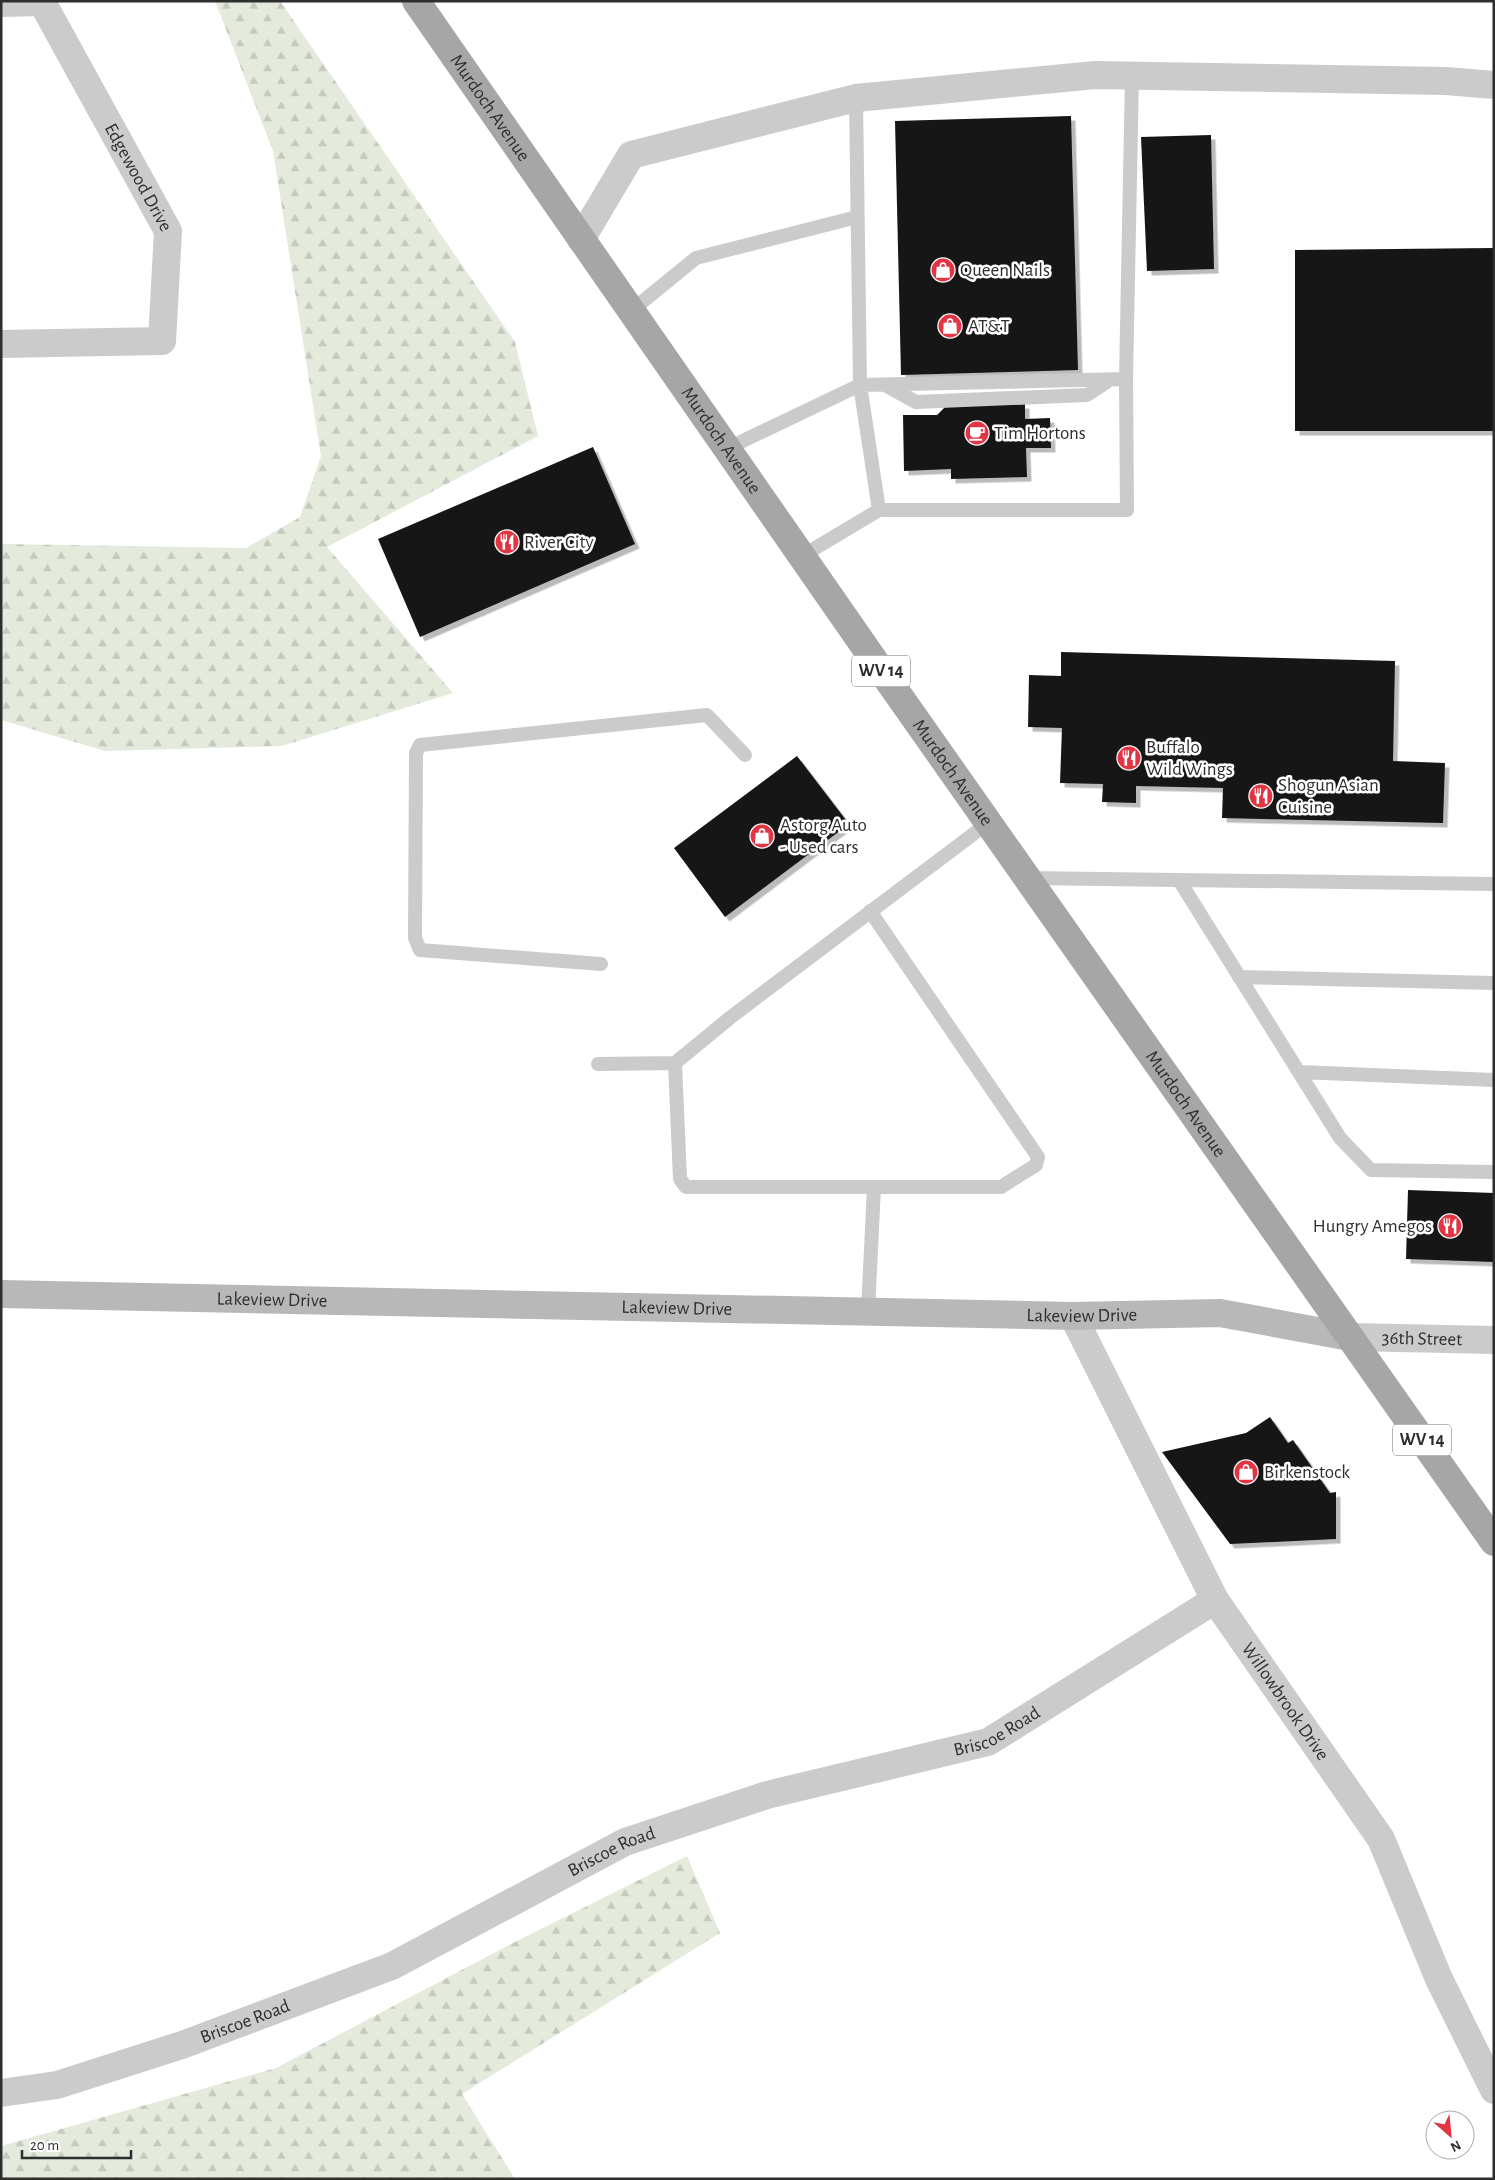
<svg xmlns="http://www.w3.org/2000/svg" width="1495" height="2180" viewBox="0 0 1495 2180" font-family="'Alegreya Sans',sans-serif">
  <defs>
    <pattern id="forest-firs" width="22" height="20" patternUnits="userSpaceOnUse" patternTransform="scale(1.25)"><rect width="22" height="20" fill="#e4ebdc"/><path d="M5 1l3.5 6h-7zM16 11l3.5 6h-7z" fill="#c4cabd"/></pattern>
    <filter id="shadow"><feDropShadow dx="4.5" dy="4.5" stdDeviation="0" flood-color="#0004"/></filter>
  </defs>
  <rect width="100%" height="100%" fill="#fff"/>
  <!-- forest -->
  <path fill="url(#forest-firs)" d="M215 1H280L515 342 538 436 327 547 453 693 282 746 105 751 1 720V544L246 548 300 517 321 456 273 151Z
    M687 1856 720 1933 462 2094 515 2179H1V2146L276 2068 511 1944Z"/>
  <!-- building -->
  <path fill="#151515" filter="url(#shadow)" d="M1071 116 1078 370 901 375 895 121Z
    M1211 135 1214 269 1147 271 1141 137Z
    M1494 248V431H1295V250Z
    M1025 404V419L1050 418 1051 448H1026L1027 477 951 479V469L904 471 903 415H937L946 406Z
    M593 447 635 544 420 637 378 539Z
    M1061 652 1395 661 1393 761 1445 763 1443 823 1222 818 1223 788 1136 786V803L1102 802 1103 784 1060 783 1062 728 1028 727 1029 675 1061 676Z
    M797 756 849 824 725 917 674 848Z
    M1408 1190 1494 1193V1262L1406 1259Z
    M1270 1417 1288 1443 1293 1440 1330 1493 1336 1492V1539L1230 1544 1162 1452 1246 1433Z"/>
  <g fill="none" stroke-linecap="round" stroke-linejoin="round">
    <!-- lane -->
    <path stroke="#cbcbcb" stroke-width="14" d="M856 98 860 385 879 510
      M631 311 696 258 857 217
      M885 385 916 402 1087 395 1110 380
      M728 448 860 385 1126 379
      M802 556 879 510H1127L1126 379 1132 76
      M1027 878 1494 884
      M1179 880 1340 1138 1371 1170 1494 1172
      M601 964 420 950 415 938 416 753 420 745 707 715 745 755
      M1239 977 1494 983
      M675 1063 680 1179 686 1187H1001L1036 1165 1038 1157 870 911
      M598 1064 675 1063 731 1017 988 823
      M1299 1072 1494 1080
      M868 1311 874 1187"/>
    <!-- street -->
    <g stroke="#cbcbcb" stroke-width="28">
      <path id="s1" d="M1 3 42 2 168 231 162 341 1 344"/>
      <path d="M581 239 631 155 856 98 1095 75 1446 81 1494 85"/>
      <path id="s2" d="M1073 1316 1215 1600 1381 1839 1439 1979 1494 2090"/>
      <path id="s3" d="M1350 1337 1494 1340"/>
      <path id="s4" d="M1 2093 57 2085 182 2045 392 1966 625 1842 767 1795 988 1742 1215 1600"/>
    </g>
    <!-- secondary -->
    <path stroke="#b8b8b8" stroke-width="28" id="s5" d="M1 1294 1073 1316 1220 1313 1350 1337"/>
    <!-- primary -->
    <path stroke="#a6a6a6" stroke-width="28" id="s6" d="M416 1 876 663 1494 1542"/>
  </g>
  <!-- icons -->
  <defs>
    <symbol id="shop-disc" viewBox="-11 -11 22 22"><circle r="9.5" fill="#e13544" stroke="#fff"/><path d="M-5-2.5h2.3a2.7 3.5 0 0 1 5.4 0H5L5.5 6h-11ZM-1.5-2.5h3a1.5 2.3 0 0 0-3 0Z" fill="#fff"/></symbol>
    <symbol id="cafe-disc" viewBox="-11 -11 22 22"><circle r="9.5" fill="#e13544" stroke="#fff"/><path d="M-5.5-4.5H6V0H3Q3 3.5 0 3.5H-2.5Q-5.5 3.5-5.5 0ZM3-3.2v2h1.7v-2ZM-6 4.5H4V6H-6Z" fill="#fff"/></symbol>
    <symbol id="restaurant-disc" viewBox="-11 -11 22 22"><circle r="9.5" fill="#e13544" stroke="#fff"/><path d="M-5-6h1v4h1v-4h1v4h1v-4h1v5L-1.5 .5V6h-2V.5L-5-1ZM5-6V6H3V1.5H1.5Q1.5-4 5-6Z" fill="#fff"/></symbol>
  </defs>
  <g fill-rule="evenodd">
    <use href="#shop-disc" x="929" y="256" width="28" height="28"/>
    <use href="#shop-disc" x="936" y="312" width="28" height="28"/>
    <use href="#cafe-disc" x="963" y="419" width="28" height="28"/>
    <use href="#restaurant-disc" x="493" y="528" width="28" height="28"/>
    <use href="#restaurant-disc" x="1115" y="744" width="28" height="28"/>
    <use href="#restaurant-disc" x="1247" y="782" width="28" height="28"/>
    <use href="#shop-disc" x="748" y="822" width="28" height="28"/>
    <use href="#restaurant-disc" x="1436" y="1212" width="28" height="28"/>
    <use href="#shop-disc" x="1232" y="1458" width="28" height="28"/>
  </g>
  <g text-anchor="middle" dominant-baseline="central" stroke-width="5" stroke-linejoin="round" paint-order="stroke">
    <!-- shield labels -->
    <g fill="#fff" stroke="#6d6d6d" stroke-width="1">
      <rect x="852" y="655.5" width="58" height="31" rx="4"/>
      <rect x="1393" y="1424.5" width="58" height="31" rx="4"/>
    </g>
    <g font-size="18" font-weight="bold" fill="#2e2e2e">
      <text x="881" y="671">WV 14</text>
      <text x="1422" y="1440">WV 14</text>
    </g>
    <!-- street labels -->
    <g font-size="19" fill="#2e2e2e" stroke="#fff">
      <text stroke="none"><textPath href="#s6" startOffset="130">Murdoch Avenue</textPath></text>
      <text stroke="none"><textPath href="#s1" startOffset="241">Edgewood Drive</textPath></text>
      <text stroke="none"><textPath href="#s6" startOffset="535">Murdoch Avenue</textPath></text>
      <text stroke="none"><textPath href="#s6" startOffset="940">Murdoch Avenue</textPath></text>
      <text stroke="none"><textPath href="#s6" startOffset="1345">Murdoch Avenue</textPath></text>
      <text stroke="none"><textPath href="#s5" startOffset="271">Lakeview Drive</textPath></text>
      <text stroke="none"><textPath href="#s5" startOffset="676">Lakeview Drive</textPath></text>
      <text stroke="none"><textPath href="#s5" startOffset="1081">Lakeview Drive</textPath></text>
      <text stroke="none"><textPath href="#s3" startOffset="72">36th Street</textPath></text>
      <text stroke="none"><textPath href="#s2" startOffset="441">Willowbrook Drive</textPath></text>
      <text stroke="none"><textPath href="#s4" startOffset="1065">Briscoe Road</textPath></text>
      <text stroke="none"><textPath href="#s4" startOffset="660">Briscoe Road</textPath></text>
      <text stroke="none"><textPath href="#s4" startOffset="255">Briscoe Road</textPath></text>
    </g>
    <!-- poi labels -->
    <g font-size="19" fill="#2e2e2e" stroke="#fff" text-anchor="start">
      <text x="960" y="270">Queen Nails</text>
      <text x="968" y="326">AT&amp;T</text>
      <text x="994" y="433">Tim Hortons</text>
      <text x="524" y="542">River City</text>
      <text x="1146" y="747">Buffalo<tspan x="1146" dy="22">Wild Wings</tspan></text>
      <text x="1278" y="785">Shogun Asian<tspan x="1278" dy="22">Cuisine</tspan></text>
      <text x="780" y="825">Astorg Auto<tspan x="780" dy="22">- Used cars</tspan></text>
      <text x="1432" y="1226" text-anchor="end">Hungry Amegos</text>
      <text x="1264" y="1472">Birkenstock</text>
    </g>
  </g>
  <!-- border -->
  <rect width="1495" height="2180" fill="none" stroke="#2e2e2e" stroke-width="5"/>
  <!-- north arrow -->
  <g transform="translate(1450 2135) rotate(153)"><circle r="24" fill="#ffffff" stroke="#ababab"/>
  <path d="M0-4L9 19L0 12L-9 19Z" fill="#e13544"/>
  <text y="-8" font-size="14" font-weight="bold" text-anchor="middle" fill="#2e2e2e">N</text>
  </g>
  <!-- scale -->
  <path d="M22 2150v8h109v-8" fill="none" stroke="#2e2e2e" stroke-width="2.5"/>
  <text x="30" y="2150" font-size="15" fill="#2e2e2e" stroke="#ffffff" stroke-width="4" paint-order="stroke">20 m</text>
</svg>
